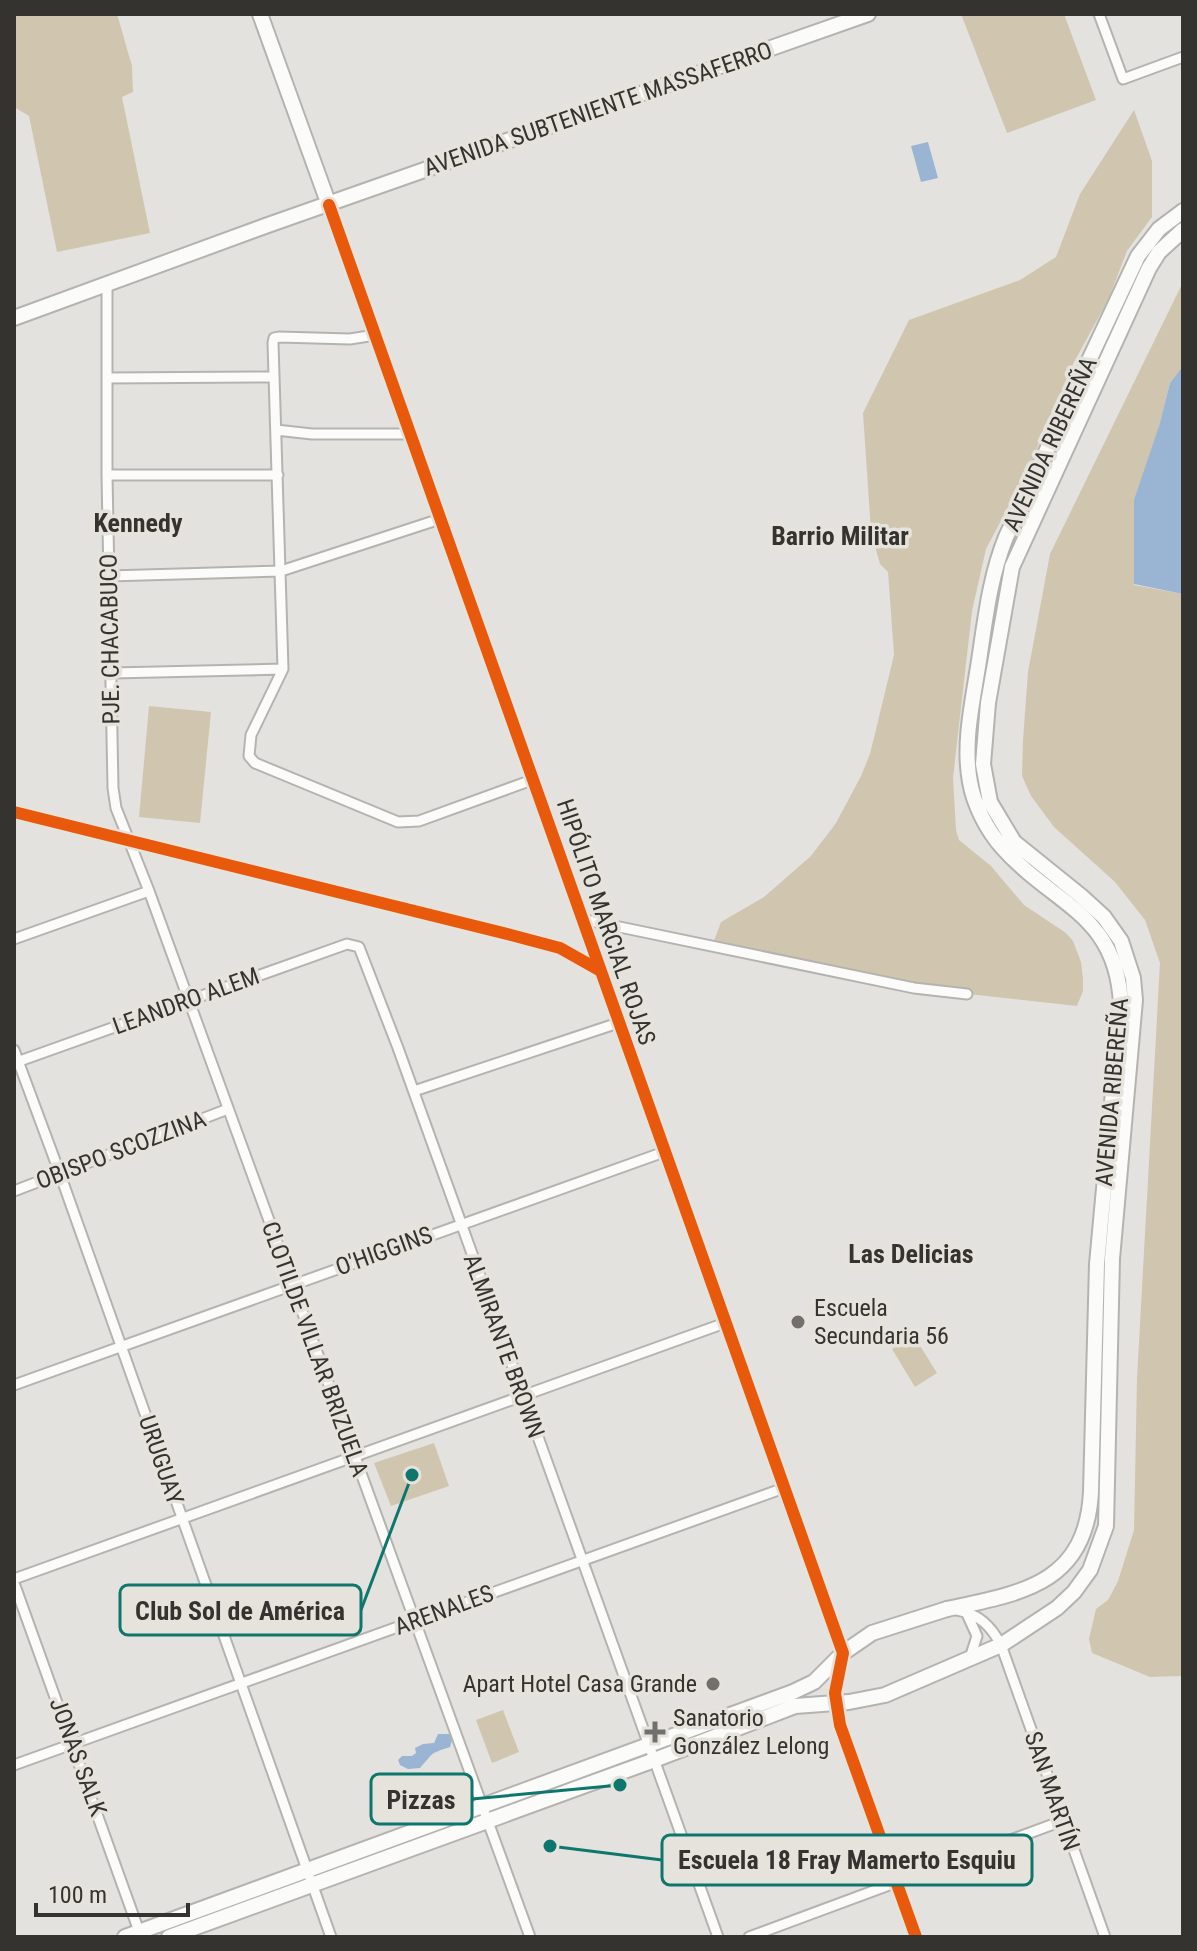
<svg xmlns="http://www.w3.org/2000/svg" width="1197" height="1951" viewBox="0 0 1197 1951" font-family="'Roboto Condensed',sans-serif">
  <rect width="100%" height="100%" fill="#e4e2de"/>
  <!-- green -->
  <path fill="#d0c6b0" d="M14 14H117L132 66 133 92 122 97 150 233 57 252 29 116 14 107Z
    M961 14H1064L1096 100 1007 133Z
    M1134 110 1152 161V217L1127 251 1108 300 1073 364 1059 402 1045 425 1033 460 986 549 972 611 953 778 956 830 959 840 991 866 1024 905 1066 933 1073 941 1081 962 1083 979V991L1077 1006 914 988 712 946 721 922 764 897 811 856 836 823 861 776 870 754 894 655 888 572 880 564 871 532 863 413 909 320 1020 280 1056 257 1080 194Z
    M1183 282V366L1170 383 1159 426 1134 585 1183 594V1676L1150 1677 1092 1653 1089 1639 1096 1609 1108 1600 1118 1581 1134 1530 1137 1378 1160 963 1145 920 1115 882 1054 827 1031 796 1022 776 1023 740 1028 672 1050 554Z
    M149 706 211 712 200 823 139 817Z
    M914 1336 937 1373 915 1387 892 1349Z
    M434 1443 449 1486 391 1506 374 1463Z
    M503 1710 519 1752 492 1763 476 1720Z"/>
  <!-- water -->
  <path fill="#9ab4d4" d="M928 142 938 178 921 182 911 146Z
    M1183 366V594L1134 584V500L1159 426 1170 383Z
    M438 1734H449L453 1737 450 1747C428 1754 434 1753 420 1768L408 1769 400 1765 398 1760 402 1756H412L416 1753 415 1748 423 1744 434 1743Z"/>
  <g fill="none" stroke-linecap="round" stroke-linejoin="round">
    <defs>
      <path id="minor" d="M1099 14 1123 79 1183 57
        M329 205 843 1653 835 1693 840 1725 916 1937
        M107 284V475L113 788 116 808 149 891 530 1937
        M375 335 350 339 279 337 274 338 273 343 283 669 251 735 249 756 255 763 398 822 419 821 532 780
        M107 378 274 377
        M276 430 312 434H410
        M107 475H278
        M109 576 281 571 440 519
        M112 673 283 669
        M581 919 914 988 967 994
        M14 939 149 891
        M14 1050 60 1174 331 1937
        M14 1063 347 944 359 947 398 1048 718 1937
        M414 1091 618 1023
        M14 1191 228 1109
        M14 1385 664 1152
        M14 1579 725 1323
        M14 1583 140 1934
        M957 1610C979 1614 991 1626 1001 1645L1105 1937
        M967 1614 977 1636 970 1658
        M14 1765 784 1488
        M749 1937 1062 1821"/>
      <path id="secondary" d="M260 14 329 205
        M14 318 268 225 868 14
        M125 1937 793 1692 814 1682 843 1653 872 1633 947 1609
        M169 1937 649 1762 795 1706 849 1702 885 1695 1001 1645"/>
      <path id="primary" d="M947 1609C1022 1593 1086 1584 1091 1492L1097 1264 1121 1005C1117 913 1054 906 1002 847 987 830 974 805 970 782 963 744 972 705 978 667 985 623 989 579 1006 537L1138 256 1159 229 1183 211
        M1001 1645 1057 1608 1074 1592 1090 1570 1106 1526 1112 1259 1135 1000 1133 978 1121 941 1104 917 1081 896 1014 842 990 802 983 764 988 703 1012 567 1149 268 1159 252 1183 230"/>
    </defs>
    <!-- minor casing -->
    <use href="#minor" stroke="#b5b3b0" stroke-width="13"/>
    <!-- secondary casing -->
    <use href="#secondary" stroke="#b5b3b0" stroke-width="18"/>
    <!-- primary casing -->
    <use href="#primary" stroke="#b5b3b0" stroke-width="18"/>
    <!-- minor -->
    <use href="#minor" stroke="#fbfbfa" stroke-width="9"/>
    <!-- secondary -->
    <use href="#secondary" stroke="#fbfbfa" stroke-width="14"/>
    <!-- primary -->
    <use href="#primary" stroke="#fbfbfa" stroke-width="14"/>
    <defs>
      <path id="cycleway" d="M329 205 843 1653 835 1693 840 1725 916 1937
        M14 812 511 935 560 948 599 970"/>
    </defs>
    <!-- cycleway casing -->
    <use href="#cycleway" stroke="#e6e3dc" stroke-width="17"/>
    <!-- cycleway -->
    <use href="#cycleway" stroke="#e8590c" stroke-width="12"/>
  </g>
  <!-- markers -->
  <g fill="#72706d" stroke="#e6e3dc" stroke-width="3">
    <circle cx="798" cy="1322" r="8"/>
    <circle cx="713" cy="1684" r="8"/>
    <path d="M651 1720h8v8h8v8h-8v8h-8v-8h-8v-8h8z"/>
  </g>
  <g text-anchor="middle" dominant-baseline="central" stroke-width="7" stroke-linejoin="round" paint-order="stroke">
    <!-- street labels -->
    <g font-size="24" fill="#343330" stroke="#e6e3dc">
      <text transform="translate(598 109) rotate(-19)">AVENIDA SUBTENIENTE MASSAFERRO</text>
      <text transform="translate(1050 444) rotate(-65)">AVENIDA RIBEREÑA</text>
      <text transform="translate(110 639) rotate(-91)">PJE. CHACABUCO</text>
      <text transform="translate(606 922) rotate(71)">HIPÓLITO MARCIAL ROJAS</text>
      <text transform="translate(186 1001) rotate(-20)">LEANDRO ALEM</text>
      <text transform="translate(1112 1092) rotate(-85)">AVENIDA RIBEREÑA</text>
      <text transform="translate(121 1150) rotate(-21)">OBISPO SCOZZINA</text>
      <text transform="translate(384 1251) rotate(-20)">O'HIGGINS</text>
      <text transform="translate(504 1346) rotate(70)">ALMIRANTE BROWN</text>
      <text transform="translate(315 1349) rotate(70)">CLOTILDE VILLAR BRIZUELA</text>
      <text transform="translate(161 1460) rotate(71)">URUGUAY</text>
      <text transform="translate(444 1610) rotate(-20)">ARENALES</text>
      <text transform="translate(78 1757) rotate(70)">JONAS SALK</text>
      <text transform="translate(1052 1791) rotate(71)">SAN MARTÍN</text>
    </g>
    <!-- poi labels -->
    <g font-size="24" fill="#343330" stroke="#e6e3dc" text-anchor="start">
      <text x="814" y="1308">Escuela<tspan x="814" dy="28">Secundaria 56</tspan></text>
      <text x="697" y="1684" text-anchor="end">Apart Hotel Casa Grande</text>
      <text x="673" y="1718">Sanatorio<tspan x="673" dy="28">González Lelong</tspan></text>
    </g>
    <!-- neighbourhood labels -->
    <g font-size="26" font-weight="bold" fill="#343330" stroke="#e6e3dc">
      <text x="138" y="523">Kennedy</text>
      <text x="840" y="536">Barrio Militar</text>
      <text x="911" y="1254">Las Delicias</text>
    </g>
  </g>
  <!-- callouts -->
  <path fill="none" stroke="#0f766e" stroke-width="3" d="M412 1475L361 1610M620 1785L472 1799M550 1846L662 1860"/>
  <g fill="#0f766e" stroke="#e6e3dc" stroke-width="3">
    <circle cx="412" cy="1475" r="8"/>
    <circle cx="620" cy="1785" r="8"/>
    <circle cx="550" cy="1846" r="8"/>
  </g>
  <g fill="#e6e3dc" stroke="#0f766e" stroke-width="3">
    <rect x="120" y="1585" width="241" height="50" rx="8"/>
    <rect x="371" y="1774" width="101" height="50" rx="8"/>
    <rect x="662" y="1835" width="370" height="50" rx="8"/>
  </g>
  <g font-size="26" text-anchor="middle" font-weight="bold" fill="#343330">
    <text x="240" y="1620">Club Sol de América</text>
    <text x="421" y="1809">Pizzas</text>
    <text x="847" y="1869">Escuela 18 Fray Mamerto Esquiu</text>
  </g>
  <!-- border -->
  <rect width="1197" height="1951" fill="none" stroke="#343330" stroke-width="32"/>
  <!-- scale -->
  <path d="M36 1903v12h152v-12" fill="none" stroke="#343330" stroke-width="4"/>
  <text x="48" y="1903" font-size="24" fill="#343330" stroke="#e6e3dc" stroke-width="6" paint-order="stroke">100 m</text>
</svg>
